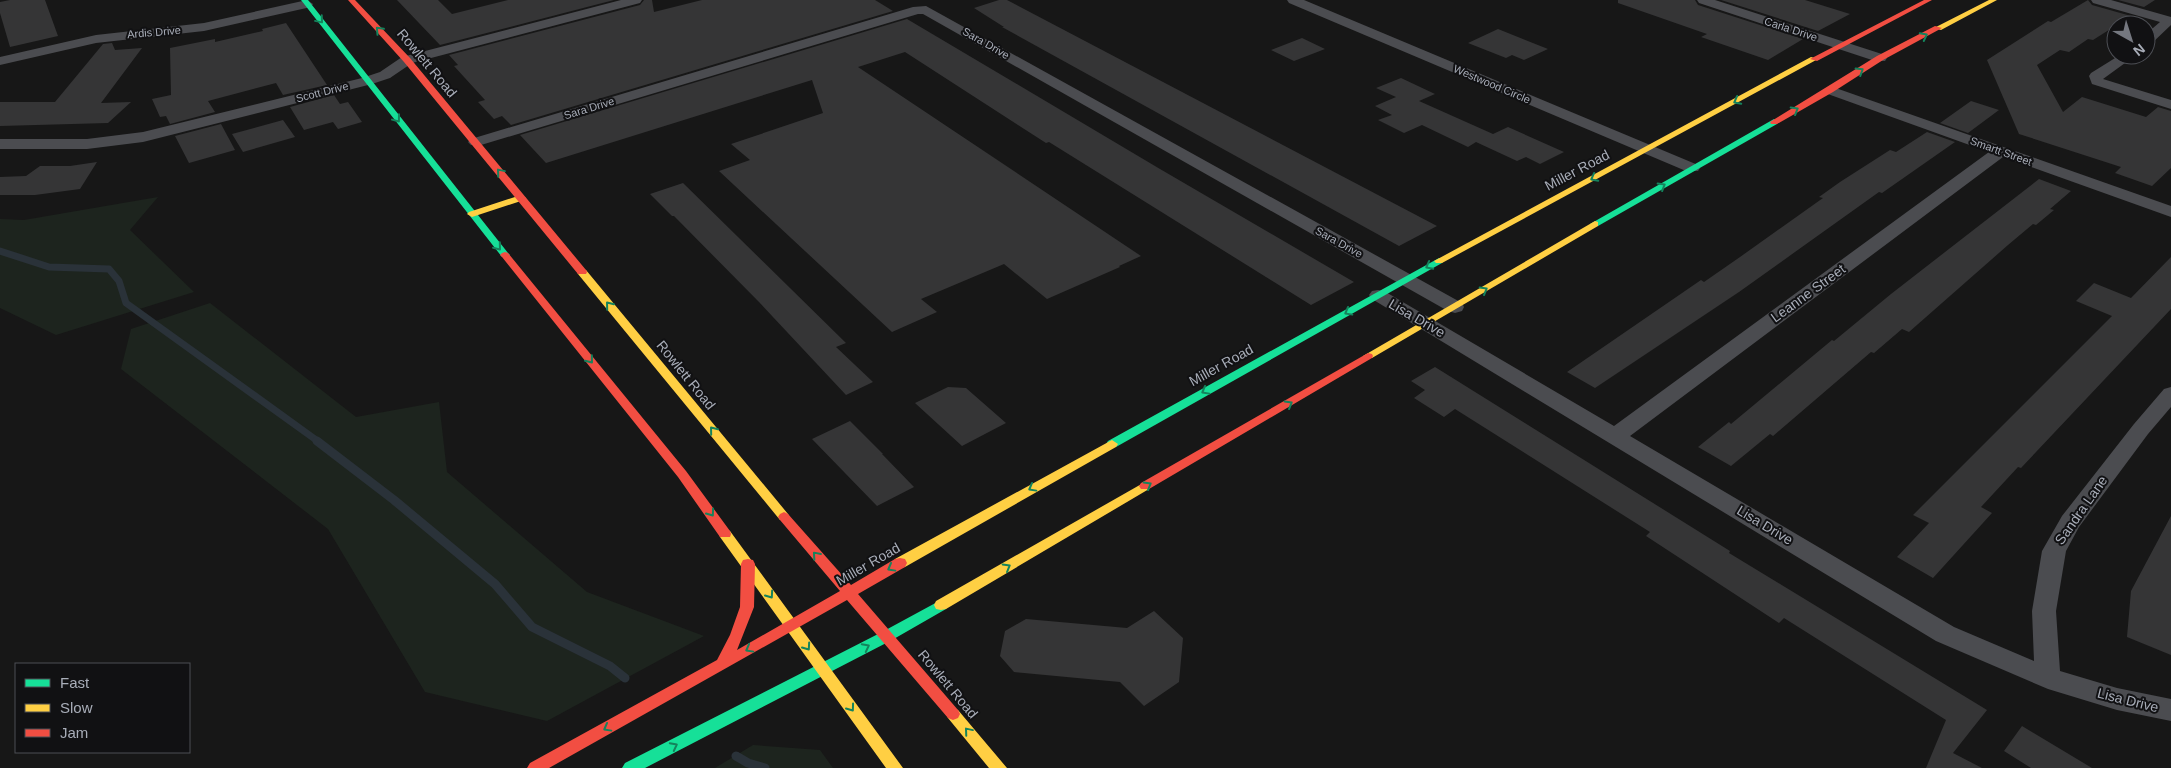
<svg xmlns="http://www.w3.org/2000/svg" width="2171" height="768" viewBox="0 0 2171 768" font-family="Helvetica,sans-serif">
  <rect width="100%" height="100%" fill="#171717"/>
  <!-- green -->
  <path fill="#1d241e" d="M158 197 130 230 194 292 56 335 0 308V219L24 220Z
    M210 303 356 417 439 402 447 472 587 592 704 636 547 721 425 692 328 529 121 369 131 329Z
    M753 745 820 750 833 768H715Z"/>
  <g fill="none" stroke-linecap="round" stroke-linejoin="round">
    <!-- stream-far1 -->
    <path stroke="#2a3239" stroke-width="7" d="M0 251 49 267 109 269 119 281 126 303 319 442"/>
    <!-- stream -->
    <path stroke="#2a3239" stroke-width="9" d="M317 441 394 500 495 584 532 627 610 666 625 678
      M736 756 748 763 765 768"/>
  </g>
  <!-- building -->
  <path fill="#353536" d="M10 0H45L58 36 10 47 0 13V2Z
    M397 0H438L452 14 508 0H614L440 45Z
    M644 0H652L654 12 702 0H875L893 11 511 125 502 116 494 119 478 102 485 100 454 66 458 65 449 55 640 5Z
    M999 0H1007L1437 226 1399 246 1002 27H1004L974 8Z
    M1618 0H1695L1698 5 1803 39 1768 60 1701 37 1707 34 1618 3Z
    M1721 0H1805L1850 14 1818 31Z
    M2088 0 2092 5 2131 16 2093 40 2088 39 2069 52 2060 50 2037 65 2063 112 2082 97 2146 117 2158 107 2171 111V168L2152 186 2115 173 2121 167 2019 134 1987 60 2048 21 2051 22Z
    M2118 0H2155L2144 7Z
    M907 19 1160 169 1354 282 1311 305 1049 142 1046 143 905 52 858 67 1141 256 1119 266 1120 267 1047 299 1004 264 921 299 937 312 892 332 719 171 750 160 731 144 823 113 812 80 546 163 520 135Z
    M286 23 327 85 283 95 276 83 208 101 215 112 170 124 166 116 160 117 152 99 171 95 170 48 215 39V42L263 31 262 29Z
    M1498 29 1548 49 1524 60 1512 55 1506 58 1468 43Z
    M1302 38 1325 49 1294 61 1271 50Z
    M112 43 115 50 142 48 101 103 131 102 108 123 0 126V102H55L103 44Z
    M1401 78 1435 94 1419 101 1493 134 1478 141 1508 127 1564 152 1540 164 1526 157 1517 161 1476 142 1468 147 1422 125 1404 133 1378 120 1392 115 1375 106 1396 97 1376 88Z
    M334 95 340 104 348 102 362 122 338 129 333 122 304 130 290 107Z
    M1971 101 1999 110 1968 133 1940 123Z
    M283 120 295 137 243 152 232 134Z
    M221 124 235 150 189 163 175 136Z
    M1927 132 1955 142 1882 193 1879 192 1739 292 1595 388 1567 372 1701 280 1704 282 1740 257 1823 198 1819 197 1840 182 1890 150 1896 152Z
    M97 162 80 189 35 195H0V177L26 176 40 166H70Z
    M2039 179 2071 191 2050 209 2054 210 2036 225 2033 224 2008 245 1909 332 1902 329 1874 353 1871 352 1773 436 1770 434 1731 466 1698 447 1729 422 1731 424 1832 340 1834 341 1891 294Z
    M683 183 846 343 836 347 873 382 846 395 759 302 674 216H672L650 194Z
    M2171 257V309L2021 468 2018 467 1981 507 1992 513 1933 578 1897 557 1929 523 1913 515 2112 316 2076 301 2094 283 2131 298Z
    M1435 367 1730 551 1729 553 1987 710 1953 753 1982 768H1926L1946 720 1784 618 1779 623 1646 536 1650 532 1455 409 1444 417 1414 398 1425 390 1411 381Z
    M948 387 966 388 1006 423 962 446 915 403Z
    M850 421 883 454H882L914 487 877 506 812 439Z
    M2171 516V655L2127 637 2131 591Z
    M1154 611 1183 638 1179 682 1144 706 1120 682 1014 672 1000 656 1005 631 1026 619 1127 628Z
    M2022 726 2092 768H2031L2004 751Z"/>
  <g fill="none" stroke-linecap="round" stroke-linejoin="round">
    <!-- street -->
    <path fill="#4b4c50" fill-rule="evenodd" d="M307 0 313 4 311 7 204 31 96 43 0 65V57L96 35 204 23Z
      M621 0H642L640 3 412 63 390 78 372 84 143 142 87 149H0V139H87L143 132 362 78 380 72 402 57Z
      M1287 0H1304L1698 165 1700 168 1698 171H1686L1289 3Z
      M1697 0H1715L1885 55 1887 58 1885 61H1875L1699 3Z
      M2091 0H2111L2171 17V25L2151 44 2146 45V34L2160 22 2093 3Z
      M926 6 1462 303 1464 307 1462 311 1455 313 1448 311 923 14H918L481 145H471L468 142 471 139 913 7Z
      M2120 55H2136L2103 79 2171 100V109L2092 84 2089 76 2091 73Z
      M1830 86 2171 206V217L2003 157 1630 436 1954 627 2034 661 2032 611 2042 551 2062 516 2134 424 2164 389 2171 387V407L2148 434 2079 527 2066 551 2056 611 2060 671 2117 688 2171 699V721L2117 710 2048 689 1936 641 1372 299 1369 295 1372 291 1378 290 1384 291 1614 426 1989 152 1825 93 1823 90Z"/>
    <!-- fast -->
    <path fill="#16e098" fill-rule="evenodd" d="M301 0H308L508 253 510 255 508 257H502Z
      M1774 119 1778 122 1777 124 1598 226H1592L1590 224Z
      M1439 258 1442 259 1444 261 1442 263 1116 447H1108L1106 444 1108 441Z
      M941 600 946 601 948 605 946 609 892 640 645 768H622L625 763 882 632Z"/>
    <!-- slow -->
    <path fill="#ffcf43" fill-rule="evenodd" d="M1989 0H1997L1941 30 1934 28Z
      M1811 57 1818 59 1442 263H1436L1434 261Z
      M521 195 526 198 524 200 472 217 467 214 469 212Z
      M1595 221 1598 222V226L1372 358H1364L1363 356Z
      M582 269 586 270 788 514 790 517 788 520H780L578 274 577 272 578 270Z
      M1112 440 1118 444 1116 447 905 567 900 568 895 567 893 563 895 559Z
      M1145 482 1149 483 1151 486 1149 489 946 609 941 610 936 609 934 605 936 601Z
      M725 529 730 531 903 768H886L720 537 719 534 720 531Z
      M953 708 958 710 1007 768H989L948 718 946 714 948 710Z"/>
    <!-- jam -->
    <path fill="#f24e42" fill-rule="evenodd" d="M348 0H355L410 58 586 270 587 272 586 274H578L404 62Z
      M1924 0H1932L1817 61 1810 59Z
      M1935 26 1942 28 1883 60 1833 92 1777 124H1771L1770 122 1877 56Z
      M505 252 508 253 686 471 730 531 731 534 730 537H720L678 477 502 257 500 255 502 253Z
      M1368 353 1372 354 1373 356 1372 358 1149 489H1141L1139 486 1141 483Z
      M784 512 788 514 851 585 895 559 900 558 905 559 907 563 905 567 858 594 958 710 960 714 958 718 953 720 948 718 847 600 549 768H527L530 763 717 660 730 635 740 607 741 564 743 560 748 559 753 560 755 564 754 607 737 650 840 591 780 520 778 517 780 514Z"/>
  </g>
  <!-- one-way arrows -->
  <defs><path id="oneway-chevron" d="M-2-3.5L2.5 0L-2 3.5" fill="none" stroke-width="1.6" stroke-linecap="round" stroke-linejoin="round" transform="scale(1.25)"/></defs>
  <g stroke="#14835c">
    <use href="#oneway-chevron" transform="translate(320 20) rotate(50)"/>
    <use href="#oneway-chevron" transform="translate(379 30) rotate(-133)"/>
    <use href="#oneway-chevron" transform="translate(1924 36) rotate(-27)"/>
    <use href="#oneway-chevron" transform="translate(1860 71) rotate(-32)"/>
    <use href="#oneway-chevron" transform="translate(1737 101) rotate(152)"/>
    <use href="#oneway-chevron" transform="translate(1795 110) rotate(-30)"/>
    <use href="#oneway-chevron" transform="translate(397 119) rotate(53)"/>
    <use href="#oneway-chevron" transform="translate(500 172) rotate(-130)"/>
    <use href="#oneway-chevron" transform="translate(1594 178) rotate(152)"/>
    <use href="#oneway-chevron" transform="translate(1662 186) rotate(-31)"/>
    <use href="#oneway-chevron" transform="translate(498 247) rotate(51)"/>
    <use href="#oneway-chevron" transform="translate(1429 266) rotate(152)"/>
    <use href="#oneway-chevron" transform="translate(1484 290) rotate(-30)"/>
    <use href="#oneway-chevron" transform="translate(609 305) rotate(-129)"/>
    <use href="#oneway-chevron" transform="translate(1348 312) rotate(151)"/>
    <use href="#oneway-chevron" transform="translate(590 360) rotate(51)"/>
    <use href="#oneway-chevron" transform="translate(1205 391) rotate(151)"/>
    <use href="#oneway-chevron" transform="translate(1289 404) rotate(-30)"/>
    <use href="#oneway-chevron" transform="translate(713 430) rotate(-129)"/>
    <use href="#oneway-chevron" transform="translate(1148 485) rotate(-30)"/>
    <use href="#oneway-chevron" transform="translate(1032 488) rotate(151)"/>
    <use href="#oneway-chevron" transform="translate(711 513) rotate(54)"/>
    <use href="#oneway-chevron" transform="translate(816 555) rotate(-131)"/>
    <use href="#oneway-chevron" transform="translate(1007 567) rotate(-30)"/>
    <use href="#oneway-chevron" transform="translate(891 568) rotate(151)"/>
    <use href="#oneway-chevron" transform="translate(770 595) rotate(55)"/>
    <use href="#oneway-chevron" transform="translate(807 647) rotate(55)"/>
    <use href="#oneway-chevron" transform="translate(866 647) rotate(-27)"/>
    <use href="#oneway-chevron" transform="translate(749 649) rotate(151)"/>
    <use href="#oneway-chevron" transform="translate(851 708) rotate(54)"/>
    <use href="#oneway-chevron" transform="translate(607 728) rotate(151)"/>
    <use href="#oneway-chevron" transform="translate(968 731) rotate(-130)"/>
    <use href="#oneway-chevron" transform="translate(674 746) rotate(-27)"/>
  </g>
  <g text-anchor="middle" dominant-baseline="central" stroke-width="4" stroke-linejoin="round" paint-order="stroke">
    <!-- far-street labels -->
    <g font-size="11" fill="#a8adb8" stroke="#111113">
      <text transform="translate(1791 29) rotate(18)">Carla Drive</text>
      <text transform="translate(154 32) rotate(-5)">Ardis Drive</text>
      <text transform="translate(986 43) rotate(30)">Sara Drive</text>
      <text transform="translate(1492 84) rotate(23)">Westwood Circle</text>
      <text transform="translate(322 92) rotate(-14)">Scott Drive</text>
      <text transform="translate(589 108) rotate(-17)">Sara Drive</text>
      <text transform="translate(2001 151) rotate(20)">Smartt Street</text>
      <text transform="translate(1339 242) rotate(29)">Sara Drive</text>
    </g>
    <!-- street labels -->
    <g font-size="14" fill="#a8adb8" stroke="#111113">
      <text transform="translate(427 63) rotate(50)">Rowlett Road</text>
      <text transform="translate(1577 170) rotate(-28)">Miller Road</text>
      <text transform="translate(1808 293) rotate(-36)">Leanne Street</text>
      <text transform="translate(1417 318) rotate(30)">Lisa Drive</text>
      <text transform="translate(1221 365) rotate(-29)">Miller Road</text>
      <text transform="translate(686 375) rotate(51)">Rowlett Road</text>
      <text transform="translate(2081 510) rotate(-55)">Sandra Lane</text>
      <text transform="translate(1765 525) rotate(31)">Lisa Drive</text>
      <text transform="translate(868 564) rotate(-30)">Miller Road</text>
      <text transform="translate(948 684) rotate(50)">Rowlett Road</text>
      <text transform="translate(2128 700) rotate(14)">Lisa Drive</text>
    </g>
  </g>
  <!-- legend -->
  <rect x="15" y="663" width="175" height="90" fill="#111113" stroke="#4d4f55"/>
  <rect x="25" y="679" width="25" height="8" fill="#16e098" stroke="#4d4f55"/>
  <text x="60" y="688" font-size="15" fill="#a8adb8">Fast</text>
  <rect x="25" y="704" width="25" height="8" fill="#ffcf43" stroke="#4d4f55"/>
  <text x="60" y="713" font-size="15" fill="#a8adb8">Slow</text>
  <rect x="25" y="729" width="25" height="8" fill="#f24e42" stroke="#4d4f55"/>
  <text x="60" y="738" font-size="15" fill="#a8adb8">Jam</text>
  <!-- north arrow -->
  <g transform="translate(2131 40) rotate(141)"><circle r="24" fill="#111113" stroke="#4d4f55"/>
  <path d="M0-4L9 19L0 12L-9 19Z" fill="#757880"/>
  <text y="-8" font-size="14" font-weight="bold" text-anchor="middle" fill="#a8adb8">N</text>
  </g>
</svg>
